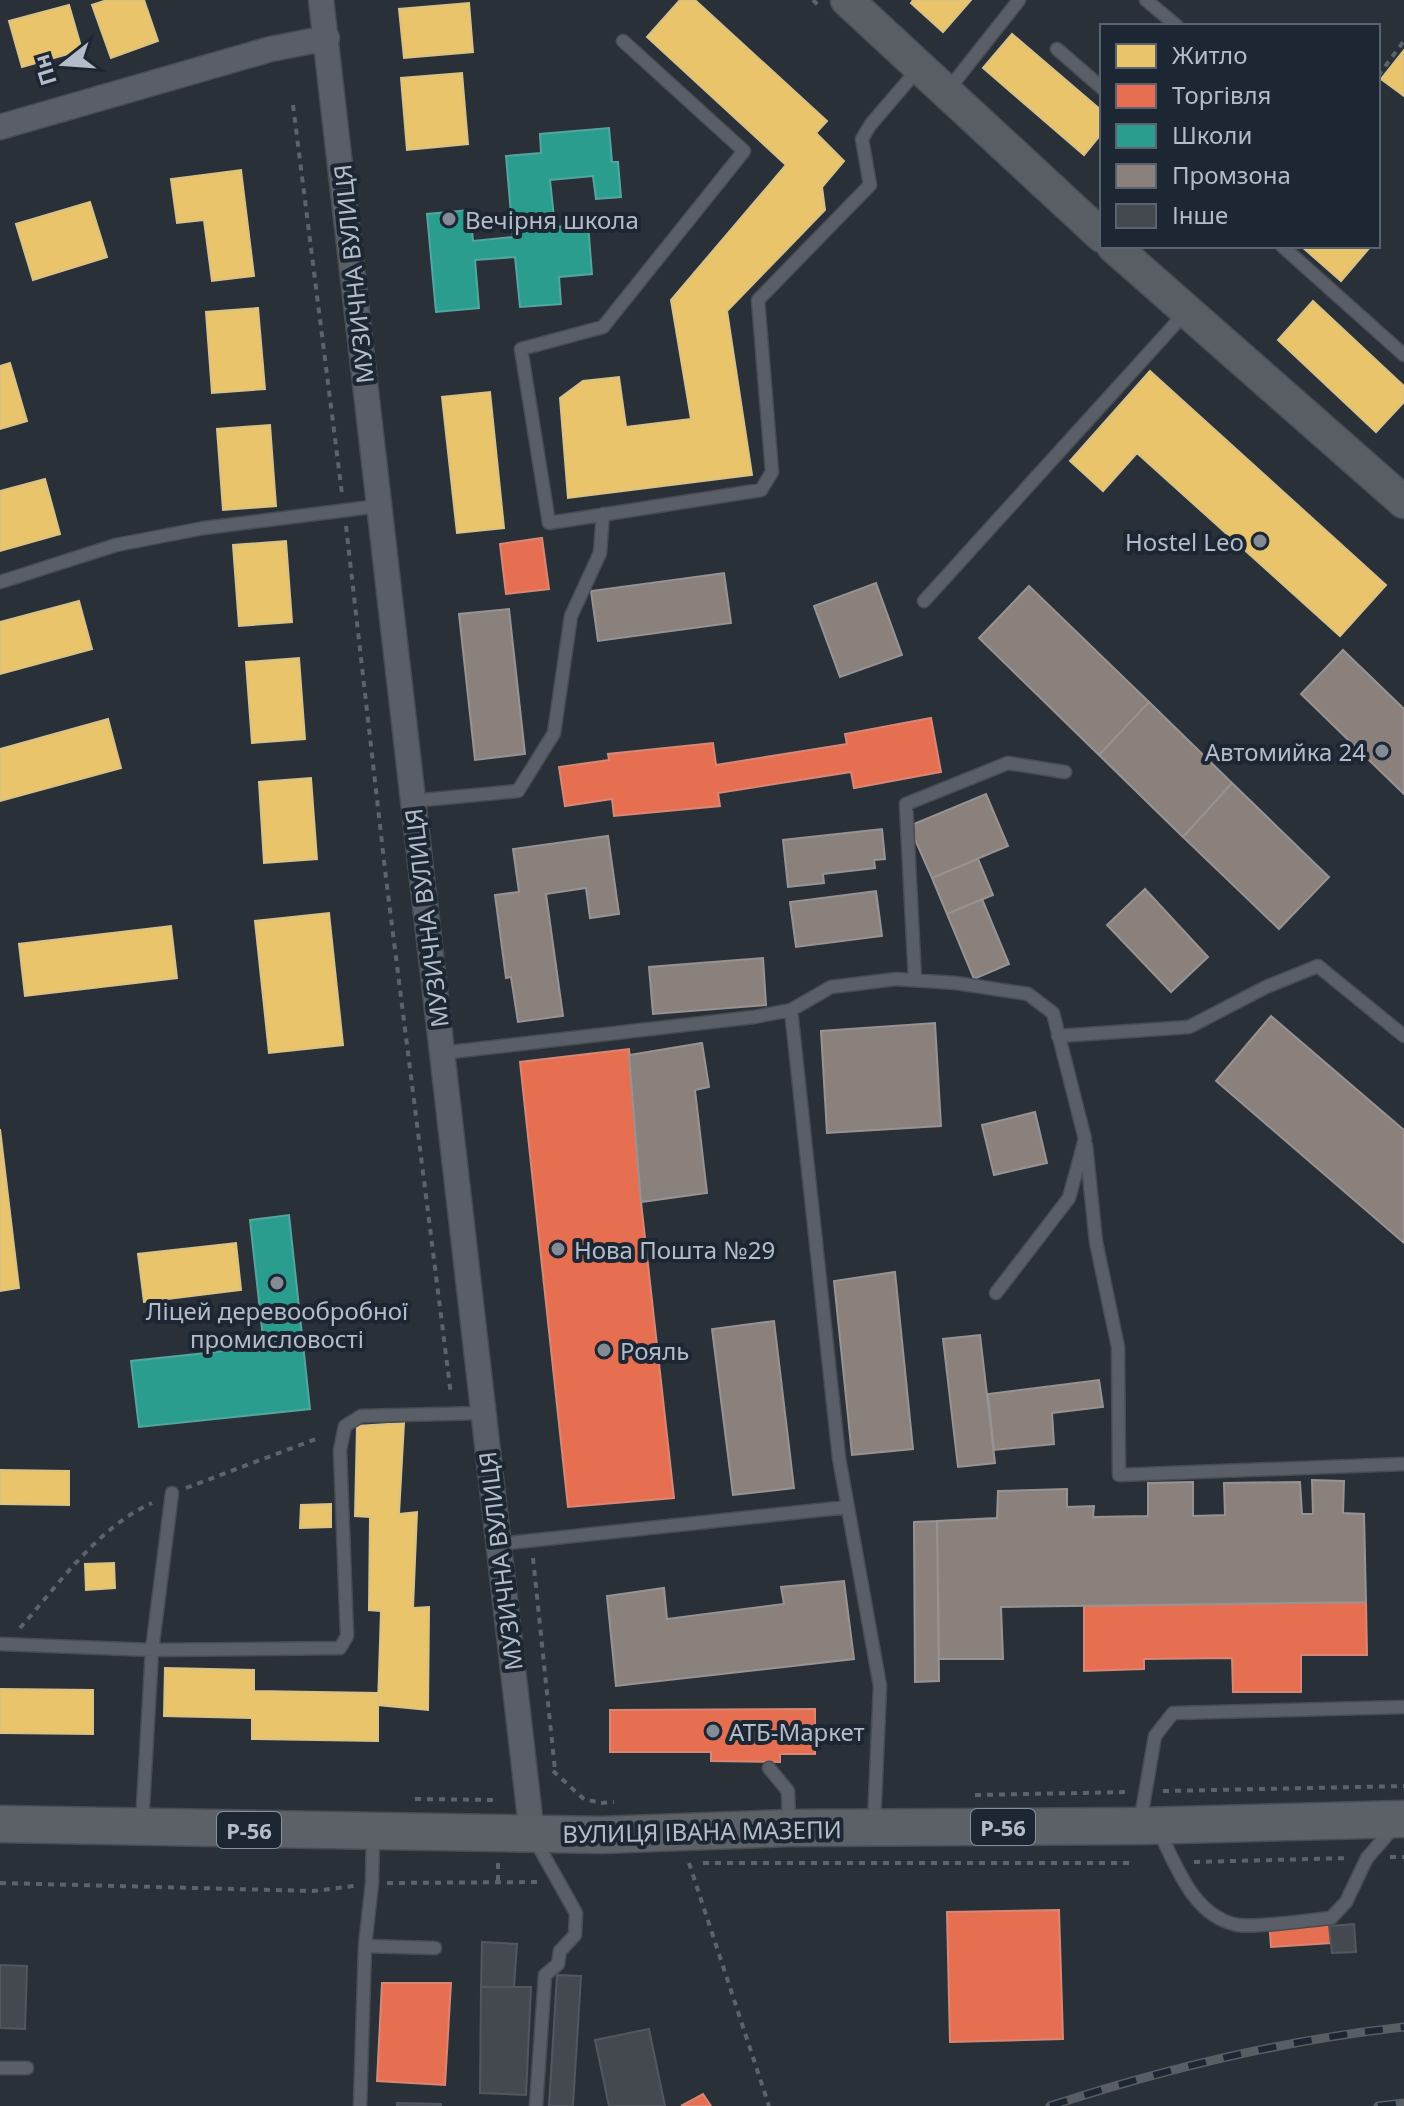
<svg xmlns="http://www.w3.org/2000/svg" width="1404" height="2106" viewBox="0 0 1404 2106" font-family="'Noto Sans',sans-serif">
  <rect width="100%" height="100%" fill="#2a3038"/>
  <!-- homes -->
  <path fill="#e9c46a" stroke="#d9c286" stroke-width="2" d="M107 0H144L158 41 111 58 92 5Z
    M680 0H695L827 121 816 133 844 161 822 187 825 210 727 311 752 475 568 498 560 398 583 381 619 377 626 427 691 419 671 300 786 165 647 37Z
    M913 0H971L943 32 911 3Z
    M469 3 473 52 404 58 399 9Z
    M69 5 82 50 22 67 9 21Z
    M1012 34 1102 111V133L1084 155 983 68Z
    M1404 50V96L1381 79Z
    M462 73 468 144 407 150 401 78Z
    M241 170 254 276 212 281 204 220 177 223 171 179Z
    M90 202 107 257 33 280 16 224Z
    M1301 246H1371L1341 281Z
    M1313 301 1404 386V402L1376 432 1278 340Z
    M258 308 265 389 212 393 206 312Z
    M10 363 27 421 0 429V366Z
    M1150 371 1386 585 1340 636 1137 453 1103 491 1070 461Z
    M490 392 504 528 457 533 442 397Z
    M270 425 276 506 223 510 217 429Z
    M45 479 60 534 0 551V491Z
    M286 541 292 622 239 626 233 545Z
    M79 601 92 649 0 674V622Z
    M299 658 305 739 252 743 246 662Z
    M108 719 121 768 0 801V749Z
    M311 778 317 859 264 863 259 782Z
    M329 913 343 1045 269 1053 255 921Z
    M171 926 177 978 25 996 19 944Z
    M0 1129 19 1288 0 1291Z
    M236 1243 241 1290 144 1302 138 1254Z
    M404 1423 399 1514 417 1512 413 1608 429 1607 428 1710 378 1705 381 1611 369 1610 370 1517 355 1516 357 1426Z
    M0 1470 69 1471V1505L0 1504Z
    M331 1504V1527L300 1528 301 1505Z
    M114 1563 115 1588 86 1590 85 1564Z
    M165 1668 254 1670V1691L378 1693V1741L252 1739V1718L164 1716Z
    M0 1689 93 1690V1734L0 1733Z"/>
  <!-- shops -->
  <path fill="#e76f51" stroke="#d88675" stroke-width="2" d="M542 538 549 589 506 594 500 544Z
    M931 718 941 772 854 788 851 772 718 793 720 806 614 816 612 799 565 806 559 767 609 760 608 754 713 743 716 765 847 744 845 734Z
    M629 1049 641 1202 674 1498 568 1507 520 1062Z
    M1366 1602 1367 1655H1301V1692H1233L1232 1658 1144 1659V1669L1084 1671V1606Z
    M815 1709V1754H780V1762L711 1761V1752H610V1710Z
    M1059 1910 1063 2039 950 2042 947 1912Z
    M1329 1916 1331 1943 1271 1947 1269 1920Z
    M382 1983H451L445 2085 377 2081Z
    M703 2094 711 2106H681Z"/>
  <!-- schools -->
  <path fill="#2a9d8f" stroke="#53a6a0" stroke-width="2" d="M609 128 612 162H618L621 197 596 199 593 176 550 180 555 227 588 224 592 274 559 277 561 304 520 307 515 257 475 260 479 308 436 312 427 214 470 210 473 241 513 237 506 156 541 153 540 134Z
    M289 1215 310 1409 139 1427 131 1361 264 1347 250 1220Z"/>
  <!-- industry -->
  <path fill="#8a817c" stroke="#979393" stroke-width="2" d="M724 573 731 623 598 641 591 591Z
    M876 583 902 655 840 677 814 606Z
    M1029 586 1149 702 1099 755 979 638Z
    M509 609 525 754 475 760 459 614Z
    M1343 650 1404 709V794L1301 694Z
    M1149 702 1232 783 1183 837 1099 755Z
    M1232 783 1329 877 1279 929 1183 837Z
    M986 794 1008 846 932 878 909 826Z
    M882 829 885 859 874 860 875 868 823 874 824 883 788 887 783 840Z
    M608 836 619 914 590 918 586 888 546 894 563 1016 518 1022 511 977 506 978 495 895 519 892 513 849Z
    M978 859 993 895 947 914 932 878Z
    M1145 889 1208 957 1171 992 1107 925Z
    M876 891 882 936 796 947 790 902Z
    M982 899 1009 964 974 979 947 914Z
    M763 958 766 1005 653 1014 649 967Z
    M1271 1016 1404 1130V1243L1216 1081Z
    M935 1023 941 1126 827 1133 821 1031Z
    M702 1043 709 1087 695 1090 707 1193 641 1202 629 1055Z
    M1035 1112 1047 1163 994 1175 982 1125Z
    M895 1272 913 1449 852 1455 834 1281Z
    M774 1321 794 1488 733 1495 712 1329Z
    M980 1335 995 1463 958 1467 943 1339Z
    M1099 1380 1103 1407 1052 1413 1054 1444 994 1450 988 1394Z
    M1312 1480 1344 1481 1343 1513 1364 1514 1366 1602 1001 1607 1003 1659H939L937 1521 997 1518 998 1491 1067 1489V1507L1094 1506 1093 1517 1148 1516V1483L1193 1482V1516L1225 1515 1224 1483 1300 1482 1302 1514H1313Z
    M937 1521 939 1681 915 1682 914 1522Z
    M844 1581 854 1659 616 1686 607 1596 664 1588 667 1619 784 1604 781 1587Z"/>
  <!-- building -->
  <path fill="#444950" stroke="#52575f" stroke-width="2" d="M1354 1924 1356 1952 1332 1953 1329 1926Z
    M482 1942 517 1944 514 1987H481Z
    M0 1965 27 1966 25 2029 0 2028Z
    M557 1975 581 1976 573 2106H549Z
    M481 1987H531L526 2095 480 2093Z
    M649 2029 665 2106H609L595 2040Z
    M397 2103 441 2104V2106H397Z"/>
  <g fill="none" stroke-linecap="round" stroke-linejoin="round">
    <defs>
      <path id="lane" d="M1146 0 1177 26
        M623 41 744 151 603 327 521 349 549 523 761 490 772 472 758 300 870 185 862 139 871 124 919 68
        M1057 49 1102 88
        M948 90 1019 0
        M1282 246 1404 355
        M0 582 116 545 204 528 379 506
        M924 601 1186 312
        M412 801 518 791 554 733 571 616 600 553 603 514
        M915 980 906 804 1008 763 1065 772
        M791 1010 839 1458 880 1686 874 1824
        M1058 1036 1189 1027 1266 987 1318 966 1404 1036
        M442 1053 754 1017 791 1010 831 987 896 979 956 983 1028 994 1053 1013 1085 1139 1069 1198 996 1293
        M1086 1145 1096 1242 1118 1347 1119 1475 1404 1464
        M498 1544 848 1507
        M0 1644 152 1650 340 1648 347 1636 340 1450 345 1426 361 1416 482 1413
        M769 1768 788 1791 789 1825
        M1140 1823 1155 1736 1173 1713 1404 1707
        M142 1824 152 1650 172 1493
        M1158 1829C1176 1865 1193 1917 1238 1925 1258 1928 1308 1920 1331 1918L1346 1902 1367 1858 1395 1826
        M535 1840 576 1913 575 1935 560 1951 558 1964 545 1975 536 2106
        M365 1946 435 1948
        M0 2068H27
        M360 2106 365 1946 372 1883 373 1834"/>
      <path id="street" d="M321 0 532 1835
        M0 127 271 49 327 38"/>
      <path id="secondary" d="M847 0 1102 236
        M1113 246 1404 502"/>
      <path id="primary" d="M0 1824 601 1835 789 1828 1140 1826 1404 1819"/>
    </defs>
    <!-- lane casing -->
    <use href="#lane" stroke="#484c53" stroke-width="15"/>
    <!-- street casing -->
    <use href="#street" stroke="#484c53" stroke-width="27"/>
    <!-- secondary casing -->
    <use href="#secondary" stroke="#484c53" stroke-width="35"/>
    <!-- primary casing -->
    <use href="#primary" stroke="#484c55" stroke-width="39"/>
    <!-- path -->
    <path stroke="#5d636a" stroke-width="4" stroke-dasharray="6 6" stroke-linecap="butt" d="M813 0 820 7
      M1378 76 1404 41
      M293 105 342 494
      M346 526 386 878 451 1395
      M186 1488 316 1439
      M533 1558 555 1770
      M20 1628C59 1584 98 1527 152 1503
      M553 1771 585 1800 600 1802
      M1163 1791 1404 1786
      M975 1795 1130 1792
      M415 1799 497 1800
      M601 1803 614 1802
      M1390 1857H1404
      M1194 1862 1350 1858
      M689 1863 769 2106
      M703 1863H1129
      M498 1881V1860
      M0 1883 313 1891 354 1886
      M387 1883 538 1882"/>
    <!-- lane -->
    <use href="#lane" stroke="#5a5e66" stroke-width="12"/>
    <!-- street -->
    <use href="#street" stroke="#5a5e66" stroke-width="24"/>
    <!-- secondary -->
    <use href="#secondary" stroke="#595d64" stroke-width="32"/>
    <!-- primary -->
    <use href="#primary" stroke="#5c6168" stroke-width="36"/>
    <defs>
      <path id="rail" d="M1050 2106C1164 2069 1284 2040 1404 2027
        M1378 2106 1404 2103"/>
    </defs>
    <!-- rail casing -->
    <use href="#rail" stroke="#595d64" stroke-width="9"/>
    <!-- rail -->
    <use href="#rail" stroke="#1d2633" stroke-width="6" stroke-dasharray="18" stroke-linecap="butt"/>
  </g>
  <!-- markers -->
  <g fill="#848b96" stroke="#1d2633" stroke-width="3">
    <circle cx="449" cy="219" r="8"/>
    <circle cx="1260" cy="541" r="8"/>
    <circle cx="1382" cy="751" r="8"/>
    <circle cx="558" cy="1249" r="8"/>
    <circle cx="277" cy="1283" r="8"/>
    <circle cx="604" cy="1350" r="8"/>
    <circle cx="713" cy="1731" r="8"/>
  </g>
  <g text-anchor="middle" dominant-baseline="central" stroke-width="8" stroke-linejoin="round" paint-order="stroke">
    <!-- shield labels -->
    <g fill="#1d2633" stroke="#878f9c" stroke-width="2">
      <rect x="971" y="1809" width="64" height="36" rx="6"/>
      <rect x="217" y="1812" width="64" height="36" rx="6"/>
    </g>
    <g font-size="22" font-weight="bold" fill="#b4bcc9">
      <text x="1003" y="1827">Р-56</text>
      <text x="249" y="1830">Р-56</text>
    </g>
    <!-- poi labels -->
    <g font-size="24" fill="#b4bcc9" stroke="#1d2633" text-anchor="start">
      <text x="465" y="219">Вечірня школа</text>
      <text x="1244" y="541" text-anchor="end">Hostel Leo</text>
      <text x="1366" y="751" text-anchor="end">Автомийка 24</text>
      <text x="574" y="1249">Нова Пошта №29</text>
      <text x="277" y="1310" text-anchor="middle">Ліцей деревообробної<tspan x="277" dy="28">промисловості</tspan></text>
      <text x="620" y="1350">Рояль</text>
      <text x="729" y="1731">АТБ-Маркет</text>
    </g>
    <!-- street labels -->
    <g font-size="24" fill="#b4bcc9" stroke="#1d2633">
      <text transform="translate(353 274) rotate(-96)">МУЗИЧНА ВУЛИЦЯ</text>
      <text transform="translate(426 918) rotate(-97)">МУЗИЧНА ВУЛИЦЯ</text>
      <text transform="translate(500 1561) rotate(-97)">МУЗИЧНА ВУЛИЦЯ</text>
      <text transform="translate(702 1831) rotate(-1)">ВУЛИЦЯ ІВАНА МАЗЕПИ</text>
    </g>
  </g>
  <!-- legend -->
  <rect x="1100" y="24" width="280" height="224" fill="#1d2633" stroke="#59626f" stroke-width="2"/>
  <rect x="1116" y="44" width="40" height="24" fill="#e9c46a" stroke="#59626f" stroke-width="2"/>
  <text x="1172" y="64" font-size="24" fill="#b4bcc9">Житло</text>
  <rect x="1116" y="84" width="40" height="24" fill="#e76f51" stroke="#59626f" stroke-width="2"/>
  <text x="1172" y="104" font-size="24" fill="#b4bcc9">Торгівля</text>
  <rect x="1116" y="124" width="40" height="24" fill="#2a9d8f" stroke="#59626f" stroke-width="2"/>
  <text x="1172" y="144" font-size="24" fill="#b4bcc9">Школи</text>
  <rect x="1116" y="164" width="40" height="24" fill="#8a817c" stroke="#59626f" stroke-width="2"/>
  <text x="1172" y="184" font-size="24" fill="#b4bcc9">Промзона</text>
  <rect x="1116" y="204" width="40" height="24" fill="#444950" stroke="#59626f" stroke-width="2"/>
  <text x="1172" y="224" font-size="24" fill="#b4bcc9">Інше</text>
  <!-- north arrow -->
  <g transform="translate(64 64) rotate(253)" stroke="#1d2633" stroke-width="6" paint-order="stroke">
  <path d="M0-6L14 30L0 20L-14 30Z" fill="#b4bcc9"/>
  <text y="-12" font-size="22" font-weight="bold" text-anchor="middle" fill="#b4bcc9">Пн</text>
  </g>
</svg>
